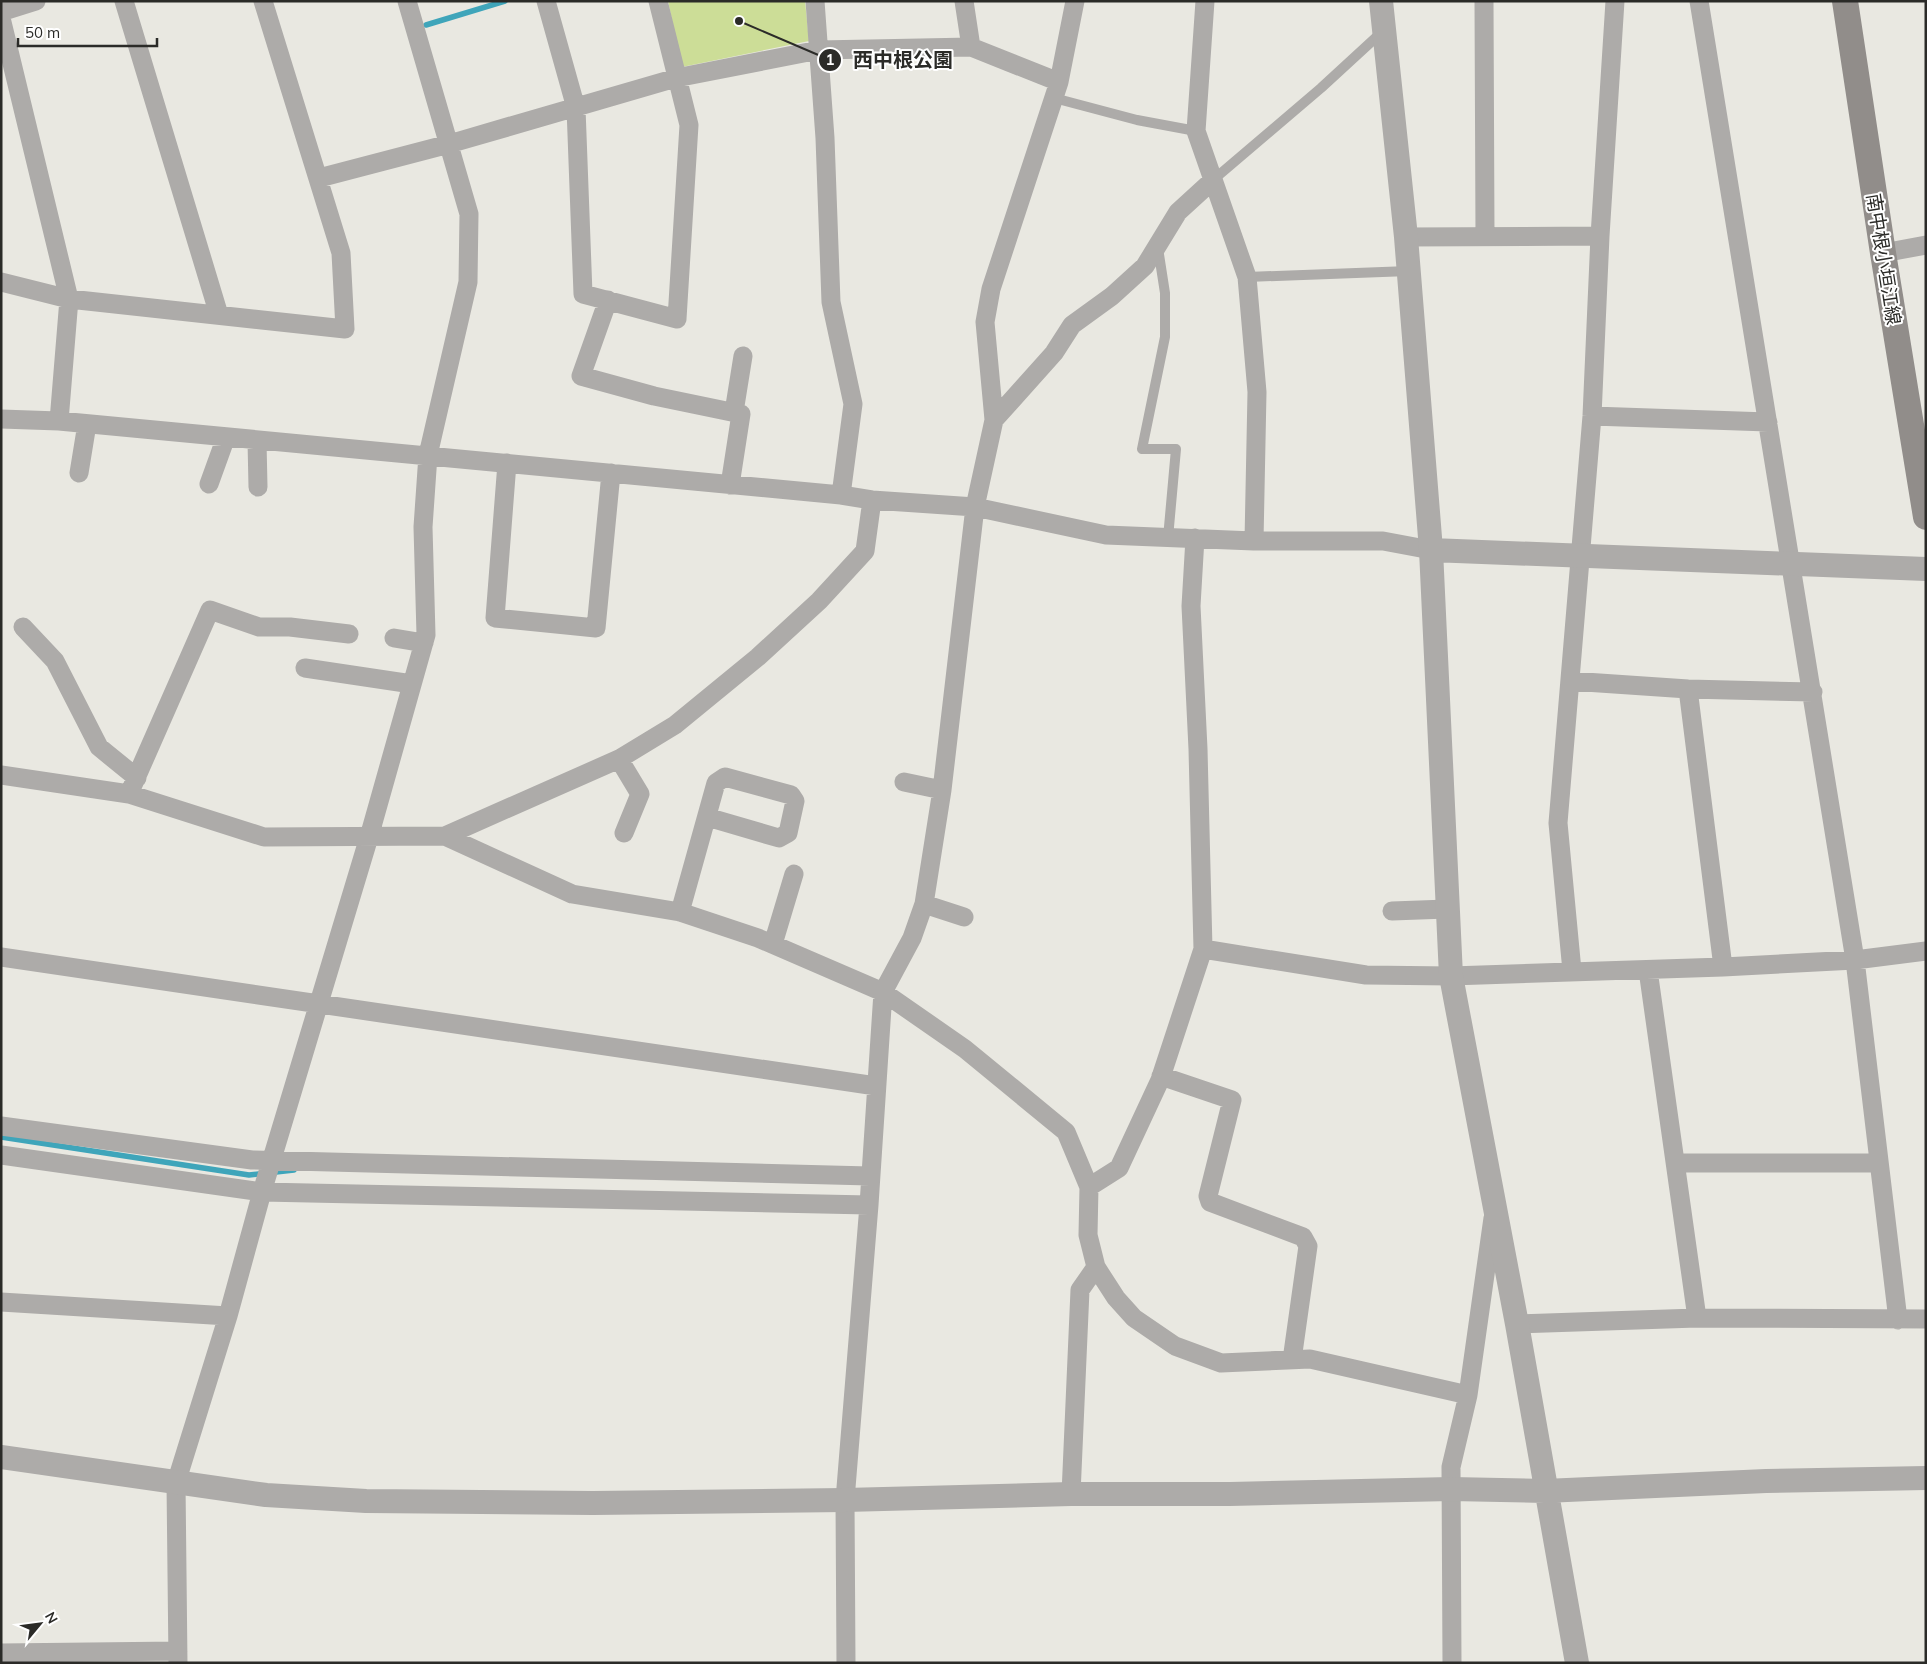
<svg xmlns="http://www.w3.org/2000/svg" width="1927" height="1664" viewBox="0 0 1927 1664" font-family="Mulish,'Noto Sans JP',sans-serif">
  <rect width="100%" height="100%" fill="#e9e8e1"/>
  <!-- green -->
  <path fill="#ccdd97" d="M668 1H805L809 41 682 67Z"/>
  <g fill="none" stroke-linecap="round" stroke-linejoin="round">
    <!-- stream -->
    <path stroke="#3fa5ba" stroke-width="5.5" d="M426 25 505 1
      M1 1137 249 1175 294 1170"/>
    <!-- service -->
    <path stroke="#adaba9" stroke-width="10" d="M1054 98 1137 120 1196 131
      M1213 180 1321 88 1383 31
      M1158 248 1165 293V337L1142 449H1176L1168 538
      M1247 277 1409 271"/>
    <!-- minor -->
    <path stroke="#adaba9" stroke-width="19" d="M124 1 219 315
      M546 1 576 108 583 294 677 319 689 125 658 1
      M815 1 825 138 831 302 853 404 841 495
      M964 1 971 47
      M1205 1 1196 131 1247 277 1257 392 1254 541
      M1484 1 1485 236
      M1699 1 1855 960 1898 1320
      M1 12 36 1
      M1 18 69 299 59 421
      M319 178 449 144 676 78 819 50 971 47 1059 82
      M1406 237 1600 236 1615 1
      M1883 253 1926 245
      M1 282 69 299 345 329 341 253 263 1
      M608 300 581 376 654 396 741 414 730 485
      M734 412 743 356
      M1592 416 1768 422
      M1 419 59 421 841 495 872 500 975 507 1106 535 1254 541H1383L1431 550
      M994 420 1054 353 1072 325 1112 296 1145 266 1178 212 1213 180
      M257 441 258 487
      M507 463 495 618 596 628 611 473
      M79 473 87 424
      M209 484 226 437
      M23 627 55 661 99 747 137 778
      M394 638 424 643
      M305 668 412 684
      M1570 681 1688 689 1813 692
      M1688 689 1723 967
      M619 759 640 794 624 833
      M1 775 129 794 210 610 259 627H290L349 634
      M904 782 942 790
      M129 794 264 837 445 836 572 894 680 912 758 938 883 992 912 938 924 904 942 790 975 507 994 420 985 322 991 289 1059 82 1075 1
      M445 836 619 759 675 725 758 657 819 601 865 551 872 500
      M924 904 964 917
      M1392 911 1447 909
      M680 912 716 783 725 777 791 795 795 801 788 833 779 838 707 817
      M773 944 794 874
      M1203 949 1366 975 1451 976 1723 967 1855 960 1926 951
      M1 957 876 1086
      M1648 970 1697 1318
      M1572 971 1558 823 1592 416 1600 236
      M1161 1076 1232 1100 1208 1196 1210 1202 1303 1237 1308 1246 1292 1360
      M1 1126 252 1160 870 1176
      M1 1155 262 1192 869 1205
      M1676 1163H1878
      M1089 1187 1119 1168 1160 1080 1203 949 1198 749 1191 606 1195 538
      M1 1302 228 1316
      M1517 1324 1697 1318 1926 1319
      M1468 1395 1493 1218
      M1071 1494 1080 1290 1096 1267
      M1 1653 178 1651
      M178 1663 176 1483 228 1316 262 1192 369 837 426 635 423 527 428 455 468 282 469 214 407 1
      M846 1663 845 1500 869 1205 883 992 965 1049 1066 1132 1089 1187 1088 1235 1096 1267 1116 1298 1134 1318 1175 1346 1221 1363 1310 1359 1468 1395 1451 1467 1452 1663"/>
    <!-- tertiary -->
    <path stroke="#adaba9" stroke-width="24" d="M1381 1 1406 237 1431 550 1451 976 1517 1324 1577 1663
      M1431 550 1926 569
      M1 1457 266 1495 366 1501 593 1503 845 1500 1071 1494H1230L1451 1489 1545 1491 1766 1481 1926 1478"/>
    <!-- secondary -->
    <path stroke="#918d8a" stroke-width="26" d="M1845 1 1883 253 1926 517"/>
  </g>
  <g text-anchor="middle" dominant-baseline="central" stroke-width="4" stroke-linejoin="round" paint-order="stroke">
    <!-- street labels -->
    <g font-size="19" fill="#2b2b28" stroke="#fff">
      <text transform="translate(1884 259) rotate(81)">南中根小垣江線</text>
    </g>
  </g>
  <!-- callouts -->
  <path fill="none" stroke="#2b2b28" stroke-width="2" d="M739 21L830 60"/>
  <g fill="#2b2b28" stroke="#fff" stroke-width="2">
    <circle cx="739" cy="21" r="5"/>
    <circle cx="830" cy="60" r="12"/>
  </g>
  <g font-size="15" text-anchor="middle" font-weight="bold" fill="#fff">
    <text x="830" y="65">1</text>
  </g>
  <g font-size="20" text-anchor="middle" font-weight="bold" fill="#2b2b28" stroke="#fff" stroke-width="4" stroke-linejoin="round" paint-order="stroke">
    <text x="903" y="67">西中根公園</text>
  </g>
  <!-- border -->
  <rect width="1927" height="1664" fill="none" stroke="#2b2b28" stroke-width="5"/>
  <!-- north arrow -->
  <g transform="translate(40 1624) rotate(61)" stroke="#ffffff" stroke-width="4" paint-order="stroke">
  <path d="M0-4L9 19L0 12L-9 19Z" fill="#2b2b28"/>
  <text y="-8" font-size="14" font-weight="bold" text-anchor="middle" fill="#2b2b28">N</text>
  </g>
  <!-- scale -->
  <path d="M18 38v8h139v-8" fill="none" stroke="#2b2b28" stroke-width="2.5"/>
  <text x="25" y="38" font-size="15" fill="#2b2b28" stroke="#ffffff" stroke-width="4" paint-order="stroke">50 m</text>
</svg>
